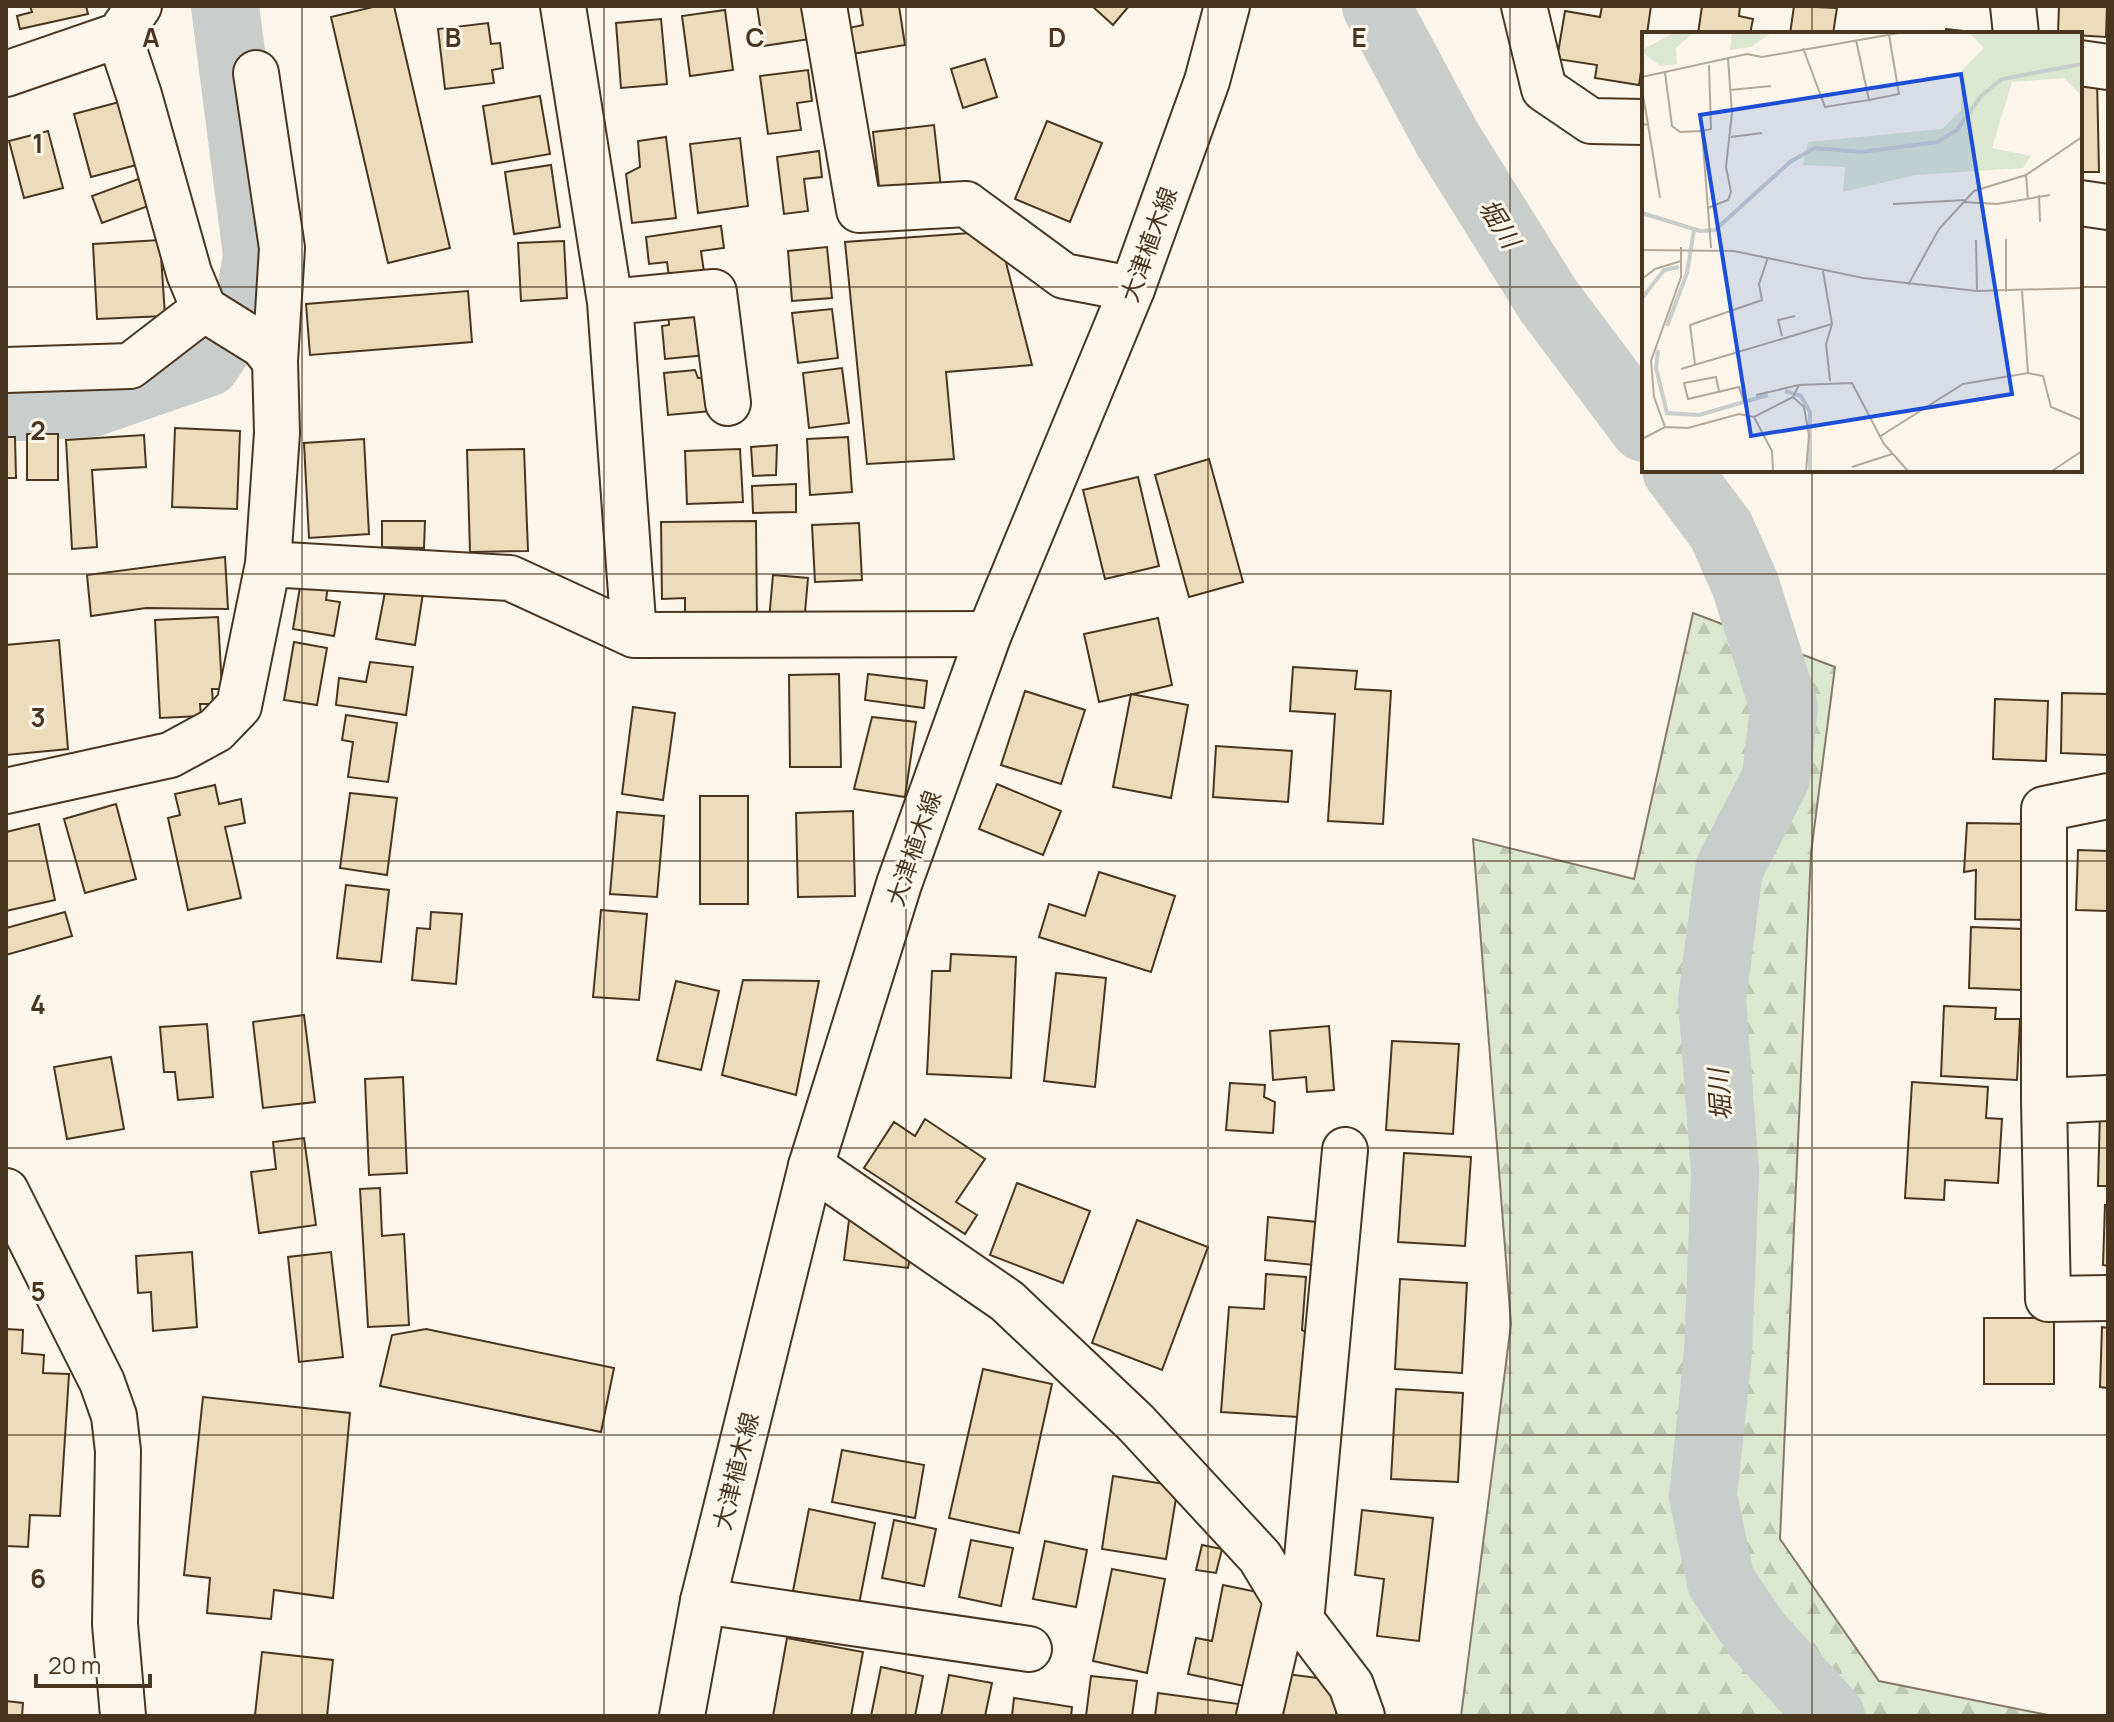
<svg xmlns="http://www.w3.org/2000/svg" width="2114" height="1722" viewBox="0 0 2114 1722" font-family="Manrope,'Noto Sans JP',sans-serif">
  <defs>
    <pattern id="forest-firs" width="22" height="20" patternUnits="userSpaceOnUse" patternTransform="scale(2)"><rect width="22" height="20" fill="#dce7d0"/><path d="M5 1l3.5 6h-7zM16 11l3.5 6h-7z" fill="#bec7b2"/></pattern>
  </defs>
  <rect width="100%" height="100%" fill="#fbf6e9"/>
  <!-- forest -->
  <path fill="url(#forest-firs)" stroke="#887966" stroke-width="2" d="M1693 613 1835 667 1811 853 1780 1539 1879 1681 2053 1716H1461L1511 1324 1473 839 1634 879Z"/>
  <g fill="none" stroke-linecap="round" stroke-linejoin="round">
    <!-- river -->
    <path stroke="#c9cecd" stroke-width="68" d="M1376 6 1448 140 1548 300 1644 428
      M6 405 20 407 92 403 207 363 250 298 257 255 225 6
      M1676 470 1721 530 1745 584 1784 707 1776 778 1729 869 1712 1000 1725 1172 1718 1353 1703 1496 1721 1582 1757 1635 1831 1716"/>
  </g>
  <!-- building -->
  <path fill="#ecdcbc" stroke="#4a3520" stroke-width="2" d="M30 6H86L88 14 20 29 17 16 32 12Z
    M377 6H394L450 248 388 263 331 17Z
    M757 6H805L810 39 763 46Z
    M860 6H899L905 45 852 54 849 28 863 25Z
    M1092 6H1129L1113 25Z
    M1602 6H1651L1647 34H1644V51L1639 85 1595 78 1597 65 1557 59 1565 11 1600 17Z
    M1702 6H1740L1739 16 1753 19 1750 34H1698Z
    M1794 6 1837 8 1833 34H1790Z
    M2059 6H2107L2106 37 2058 34Z
    M725 10 733 70 690 76 682 16Z
    M661 19 667 84 621 88 616 23Z
    M488 23 491 44 500 43 503 68 492 70 494 83 445 89 438 29Z
    M1946 29 1990 34H1945Z
    M985 59 997 97 963 108 951 69Z
    M808 70 812 101 797 103 801 130 768 134 760 76Z
    M2080 78H2097L2099 172H2080Z
    M540 96 550 154 492 164 483 106Z
    M123 101 140 164 91 177 74 114Z
    M1047 121 1102 143 1070 222 1015 199Z
    M934 125 941 188 880 195 873 132Z
    M48 131 63 188 24 198 9 141Z
    M666 137 676 218 632 223 626 174 640 167 638 141Z
    M740 138 748 206 698 213 690 144Z
    M819 151 822 177 804 179 808 211 784 214 777 157Z
    M551 165 560 227 514 234 505 172Z
    M141 178 151 205 102 223 92 196Z
    M721 226 724 248 701 251 705 279 670 284 667 262 649 264 646 237Z
    M998 231 1032 365 946 372 954 459 867 464 845 242Z
    M160 240 165 316 97 319 93 244Z
    M564 241 567 298 521 301 518 243Z
    M827 247 832 298 792 301 788 251Z
    M468 291 472 342 310 355 306 304Z
    M713 304 717 354 665 359 662 326 669 325 668 309Z
    M832 309 838 358 798 363 792 313Z
    M842 368 849 423 809 428 803 373Z
    M695 370 698 378 719 377 722 410 668 415 664 373Z
    M175 428 240 431 237 509 172 507Z
    M27 434H58V480H27Z
    M144 435 146 467 92 470 97 547 72 549 66 440Z
    M6 437H15L16 478H6Z
    M848 437 852 492 810 495 807 439Z
    M364 439 369 534 309 538 304 443Z
    M777 445 776 475 753 476 751 447Z
    M524 449 528 551 470 552 467 450Z
    M740 449 743 502 687 504 685 451Z
    M1209 459 1243 582 1189 597 1155 475Z
    M1138 477 1159 566 1105 579 1083 490Z
    M796 484V512L753 513 752 486Z
    M382 521H425L424 548 382 547Z
    M756 521 757 622H712V612H685V598L662 599 661 522Z
    M859 523 862 580 815 582 812 525Z
    M225 557 228 609 146 608 91 616 87 575Z
    M773 575 808 578 804 624 769 620Z
    M301 581 328 585 326 600 340 602 334 636 293 629Z
    M386 587 423 593 415 645 376 639Z
    M218 617 222 689H212L213 704H200L201 716 160 718 155 620Z
    M1158 618 1172 685 1099 702 1084 634Z
    M59 640 68 749 7 755 6 645Z
    M294 642 327 648 317 705 284 700Z
    M370 662 413 667 406 715 336 705 339 678 366 682Z
    M1293 667 1357 671 1355 689 1391 691 1383 824 1328 821 1335 714 1290 711Z
    M839 674 841 767H790L789 675Z
    M868 674 927 681 924 708 865 700Z
    M1025 691 1085 710 1061 784 1001 765Z
    M2062 693 2108 694V755L2061 753Z
    M1131 694 1188 705 1171 798 1113 787Z
    M1995 699 2048 701 2046 761 1993 759Z
    M633 707 675 713 663 800 622 794Z
    M346 715 397 723 388 782 348 777 353 742 342 740Z
    M872 717 916 722 905 797 854 789Z
    M1216 746 1292 751 1288 802 1213 797Z
    M997 784 1061 811 1043 855 979 829Z
    M215 785 219 804 241 799 245 823 225 827 241 898 188 910 168 818 180 815 175 794Z
    M350 793 397 798 387 875 340 868Z
    M700 796H748V904H700Z
    M116 804 136 879 85 893 64 819Z
    M853 811 855 896 798 897 796 813Z
    M617 812 664 816 657 897 610 894Z
    M1967 823 2031 824 2028 920 1975 919 1976 870 1964 872Z
    M39 824 55 900 6 911V832Z
    M2078 850 2108 851V911L2076 910Z
    M1099 872 1175 896 1151 972 1039 937 1049 904 1085 916Z
    M346 885 389 890 381 962 337 958Z
    M601 910 647 914 639 1000 593 997Z
    M65 912 72 936 6 955V928Z
    M431 912 462 914 456 984 412 980 417 928 430 929Z
    M1971 927 2024 929 2022 990 1969 988Z
    M951 954 1016 957 1011 1078 927 1074 932 971H950Z
    M1056 973 1106 978 1095 1087 1044 1081Z
    M743 980 819 981 796 1095 722 1075Z
    M676 981 719 991 701 1070 657 1060Z
    M1944 1006 1996 1008 1995 1019H2020L2017 1080 1941 1076Z
    M304 1015 315 1102 263 1108 253 1022Z
    M207 1024 213 1097 178 1100 175 1072H164L160 1027Z
    M1329 1026 1334 1090 1307 1092 1306 1077 1273 1080 1270 1031Z
    M1392 1041 1459 1044 1453 1134 1386 1130Z
    M111 1057 124 1129 67 1139 54 1067Z
    M403 1077 407 1173 369 1175 365 1079Z
    M1912 1082 1988 1087 1986 1118 2002 1119 1998 1183 1945 1180 1944 1200 1905 1198Z
    M1230 1083 1265 1085 1264 1097 1275 1102 1273 1133 1226 1130Z
    M2100 1113H2108V1186H2098Z
    M925 1119 985 1159 956 1202 977 1215 965 1234 864 1168 894 1122 915 1136Z
    M304 1138 316 1225 259 1233 251 1172 276 1169 273 1142Z
    M1404 1153 1471 1157 1465 1246 1398 1242Z
    M1017 1183 1090 1211 1063 1283 990 1255Z
    M380 1188 382 1236 404 1234 409 1325 368 1327 360 1189Z
    M2105 1205H2108V1266L2103 1265Z
    M1268 1217 1317 1222 1314 1265 1265 1260Z
    M849 1220 914 1237 908 1268 844 1260Z
    M1137 1220 1208 1247 1162 1370 1092 1343Z
    M192 1252 197 1327 153 1331 151 1292 138 1293 136 1256Z
    M331 1252 343 1357 299 1362 288 1257Z
    M1266 1274 1306 1277 1302 1330 1321 1338 1315 1418 1221 1412 1229 1307 1264 1309Z
    M1400 1279 1467 1283 1462 1373 1395 1369Z
    M1984 1318H2054V1384H1984Z
    M2102 1327 2108 1328V1388L2100 1387Z
    M6 1329 23 1330 22 1353 44 1355 43 1373 69 1374 60 1516 30 1515 28 1547 6 1546Z
    M426 1329 614 1368 601 1432 380 1386 392 1335Z
    M983 1369 1052 1384 1019 1533 949 1518Z
    M1396 1389 1463 1393 1458 1482 1391 1479Z
    M203 1397 350 1413 333 1598 274 1590 271 1619 207 1613 210 1578 184 1575Z
    M842 1450 924 1465 915 1518 832 1502Z
    M1113 1476 1178 1486 1166 1559 1102 1549Z
    M809 1509 875 1523 859 1604 793 1591Z
    M1362 1510 1433 1518 1419 1641 1377 1636 1384 1579 1355 1575Z
    M894 1520 936 1529 924 1586 882 1578Z
    M971 1540 1013 1548 1001 1606 959 1597Z
    M1045 1541 1087 1550 1076 1607 1033 1599Z
    M1202 1545 1222 1549 1216 1573 1196 1570Z
    M1112 1569 1165 1579 1147 1673 1093 1661Z
    M1223 1585 1267 1594 1249 1687 1188 1674 1196 1638 1212 1641Z
    M787 1638 863 1652 851 1716H773Z
    M262 1652 333 1660 327 1716 255 1715Z
    M881 1667 923 1676 915 1716H871Z
    M1279 1673 1341 1681 1336 1716H1273Z
    M949 1675 992 1683 985 1716H941Z
    M1091 1676 1137 1681 1132 1716H1086Z
    M1158 1693 1239 1704 1238 1716H1155Z
    M1014 1698 1072 1707 1071 1716H1012Z
    M6 1701 23 1703 22 1716H6Z"/>
  <g fill="none" stroke-linecap="round" stroke-linejoin="round">
    <defs>
      <path id="minor" d="M563 6 610 302 634 635
        M824 6 859 210 966 204 1064 276 1132 289
        M1524 6 1544 89 1591 121 1644 122
        M2013 6 2016 34
        M2080 63 2108 67
        M256 73 282 248 275 361
        M6 74 119 35
        M2080 203 2108 207
        M610 302 714 292 728 403
        M6 370 130 366 204 309
        M268 564 510 578 634 635 989 634
        M6 791 170 755 216 730 239 706 268 564 277 433 275 361 262 345 204 309 189 273 139 95 119 35 139 6
        M2108 796 2044 809V1101L2108 1098
        M2044 1101 2048 1299 2108 1298
        M811 1166 1007 1301 1136 1423 1260 1557 1286 1600 1351 1685 1362 1716
        M6 1191 102 1382 114 1416 118 1451 115 1624 123 1716
        M703 1601 1029 1649
        M1301 1622 1345 1150
        M1259 1716 1286 1600"/>
      <path id="major" d="M682 1716 703 1601 811 1166 899 884 989 634 1132 289 1207 81 1227 6"/>
    </defs>
    <!-- minor casing -->
    <use href="#minor" stroke="#4a3520" stroke-width="48"/>
    <!-- major casing -->
    <use href="#major" stroke="#4a3520" stroke-width="48"/>
    <!-- minor -->
    <use href="#minor" stroke="#fbf6e9" stroke-width="44"/>
    <!-- major -->
    <use href="#major" stroke="#fbf6e9" stroke-width="44"/>
  </g>
  <!-- grid -->
  <path fill="none" stroke="#4a3520" stroke-width="2" stroke-opacity="0.55" d="M302 6V1716M604 6V1716M906 6V1716M1208 6V1716M1510 6V1716M1812 6V34M6 287H1644M2080 287H2108M1812 470V1716M6 574H2108M6 861H2108M6 1148H2108M6 1435H2108"/>
  <g text-anchor="middle" dominant-baseline="central" stroke-width="6" stroke-linejoin="round" paint-order="stroke">
    <!-- street labels -->
    <g font-size="24" fill="#4a3520" stroke="#fbf6e9">
      <text transform="translate(1148 244) rotate(-70)">大津植木線</text>
      <text transform="translate(913 848) rotate(-71)">大津植木線</text>
      <text transform="translate(735 1471) rotate(-76)">大津植木線</text>
    </g>
    <!-- water labels -->
    <g font-size="26" font-style="italic" fill="#4a3520" stroke="#fbf6e9">
      <text transform="translate(1500 223) rotate(58)">堀川</text>
      <text transform="translate(1719 1095) rotate(-94)">堀川</text>
    </g>
  </g>
  <!-- overview -->
  <g transform="translate(1642 32)">
    <rect width="440" height="440" fill="#fbf6e9"/>
    <path d="M31 1H51L34 16 35 32 19 34 3 23 2 17ZM90 1H129L109 15 88 18ZM327 1H440V64L422 46 370 50 350 116 389 124 381 136 273 143 201 160 203 135 161 133 166 110 300 97 319 79 320 38 342 16Z" fill="#dce7d0"/>
    <path fill="none" stroke="#c9cecd" stroke-width="4" d="M0 181 58 199 73 198 148 130 173 116 220 120 295 110 315 98 339 64 360 47 440 32M0 266 22 238 37 235M25 294 45 241 52 198M16 318 14 336 25 381 57 383 126 363M143 359 159 364 168 380V439"/>
    <path fill="none" stroke="#b4a999" stroke-width="2" d="M161 16 183 75 227 68 214 8M67 33 69 97 60 99 69 216M23 41 30 94 38 100 60 99M0 45 105 22 120 25 257 1M0 58 6 92 0 93M88 58 129 54M227 68 257 62 247 3M6 92 18 166M89 105 120 101M384 143 386 167M397 163 398 190M321 170 355 172 408 163M251 172 324 168M66 176 86 168 89 160 84 135 90 81 86 27M364 207V260M334 208 335 259M0 218 92 219 221 246 335 259 440 256M181 239 190 292 184 312 188 349M0 247 13 237 39 229M266 253 297 197 332 159 384 143 440 105M380 259 386 341M140 304 136 288 153 284M53 332 48 293 120 268 117 252 126 225M39 337 190 292M77 359 74 345 42 351 46 367 97 355 106 382M114 363 157 353M151 365 162 375 167 403 164 439M112 385 130 419 131 439M23 395 12 365 9 329 39 245V215M237 405 321 352 386 341 401 344 409 375 440 388M0 407 23 395 46 396 97 382 112 385 151 365 157 353 210 351 242 412 266 439M210 435 250 422M410 439 440 419"/>
    <path fill="#1d4ed8" fill-opacity="0.15" stroke="#1d4ed8" stroke-width="4" d="M319 42 370 362 109 404 58 83Z"/>
    <rect width="440" height="440" fill="none" stroke="#4a3520" stroke-width="4"/>
  </g>
  <g font-size="26" text-anchor="middle" font-weight="bold" fill="#4a3520" stroke="#fbf6e9" stroke-width="6" stroke-linejoin="round" paint-order="stroke">
    <text x="151" y="47">A</text>
    <text x="453" y="47">B</text>
    <text x="755" y="47">C</text>
    <text x="1057" y="47">D</text>
    <text x="1359" y="47">E</text>
    <text x="38" y="153">1</text>
    <text x="38" y="440">2</text>
    <text x="38" y="727">3</text>
    <text x="38" y="1014">4</text>
    <text x="38" y="1301">5</text>
    <text x="38" y="1588">6</text>
  </g>
  <!-- border -->
  <rect width="2114" height="1722" fill="none" stroke="#4a3520" stroke-width="16"/>
  <!-- scale -->
  <path d="M36 1674v12h114v-12" fill="none" stroke="#4a3520" stroke-width="4"/>
  <text x="48" y="1674" font-size="24" fill="#4a3520" stroke="#fbf6e9" stroke-width="6" paint-order="stroke">20 m</text>
</svg>
